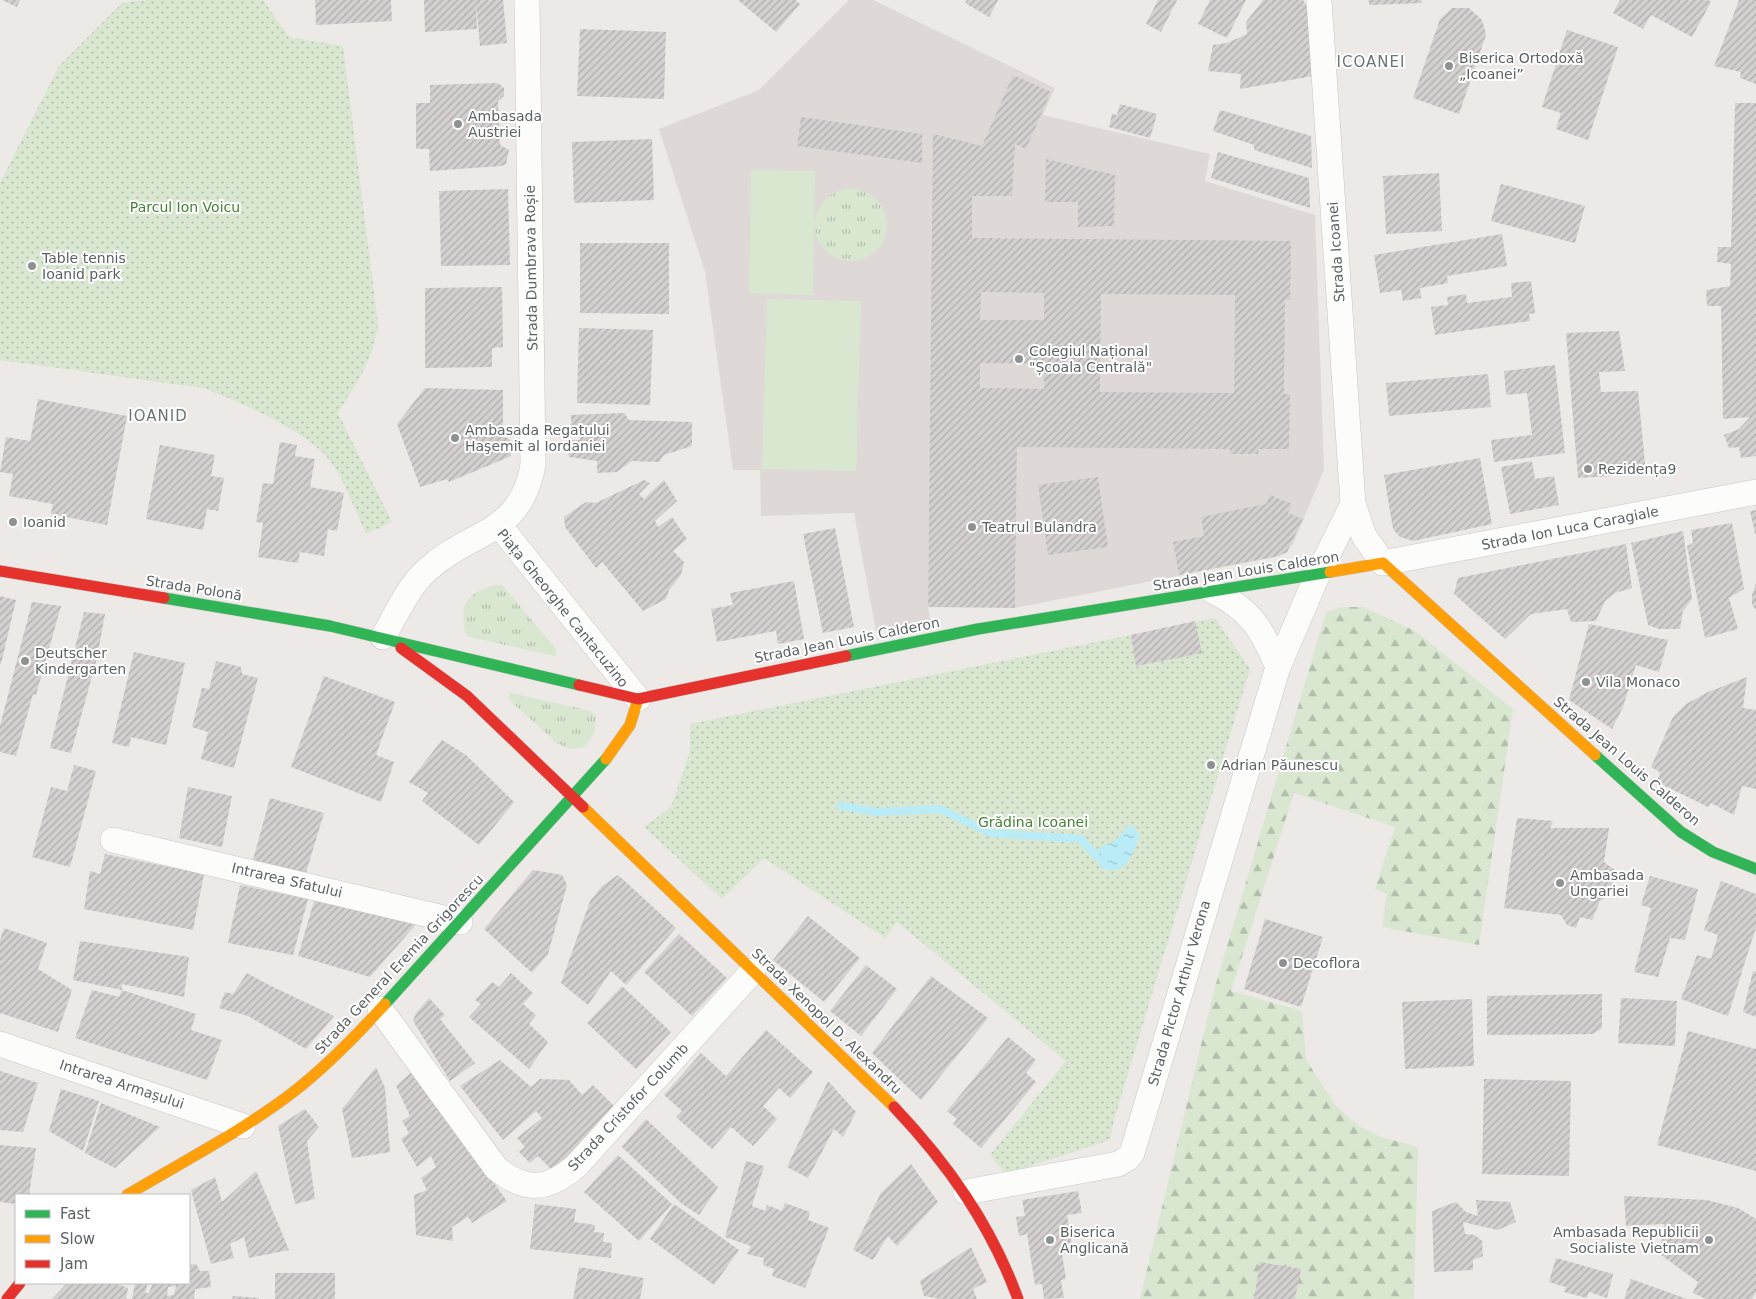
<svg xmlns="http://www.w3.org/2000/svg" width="1756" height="1299" viewBox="0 0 1756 1299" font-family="'DejaVu Sans',sans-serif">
  <defs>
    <pattern id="grass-tufts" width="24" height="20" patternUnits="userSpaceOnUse" patternTransform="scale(1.25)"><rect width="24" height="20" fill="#d9e7d1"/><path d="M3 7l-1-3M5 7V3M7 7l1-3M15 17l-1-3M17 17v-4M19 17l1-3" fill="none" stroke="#b3bfad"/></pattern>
    <pattern id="forest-firs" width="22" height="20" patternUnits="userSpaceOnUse" patternTransform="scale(1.25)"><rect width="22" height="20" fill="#d9e7d1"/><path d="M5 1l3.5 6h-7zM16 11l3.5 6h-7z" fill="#b3bfad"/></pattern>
    <pattern id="park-dots" width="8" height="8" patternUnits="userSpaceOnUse" patternTransform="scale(1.25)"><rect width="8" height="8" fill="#d9e7d1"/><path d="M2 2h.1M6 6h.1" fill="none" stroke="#b3bfad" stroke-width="1.8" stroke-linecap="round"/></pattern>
    <pattern id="water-ripples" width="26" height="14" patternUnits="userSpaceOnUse" patternTransform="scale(1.25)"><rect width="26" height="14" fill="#baecf7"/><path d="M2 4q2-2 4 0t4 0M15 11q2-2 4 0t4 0" fill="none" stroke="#9ac3cc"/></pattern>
    <pattern id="building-hatch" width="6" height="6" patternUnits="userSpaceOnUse" patternTransform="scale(1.25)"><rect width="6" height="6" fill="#d3d0cf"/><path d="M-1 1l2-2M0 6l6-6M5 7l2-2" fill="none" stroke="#aeacac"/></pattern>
  </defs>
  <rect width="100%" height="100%" fill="#ece9e6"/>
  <!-- education -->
  <path fill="#ded9d6" d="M849 0H873L1055 88 1043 115 1210 154 1205 181 1315 215 1324 470 1293 544 1287 552 1279 556 1015 608 1017 447H930L928 607 931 624 876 631 854 513 761 516 760 470H733L705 272 659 129 759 90Z"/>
  <!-- grass -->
  <path fill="url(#grass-tufts)" d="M815 225a36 36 0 1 1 72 0a36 36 0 1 1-72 0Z
    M494 585H502L557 650 555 656 466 636C459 606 465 594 494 585Z
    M510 693 591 711 596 716 595 732 584 747 570 749 557 743 508 699Z"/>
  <!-- forest -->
  <path fill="url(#forest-firs)" d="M1342 607H1363L1415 631 1513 709 1479 945 1382 927 1387 894 1375 889 1395 827 1294 793 1231 991 1302 1011 1306 1060 1336 1106 1359 1126 1381 1137 1418 1147 1414 1299H1140L1215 987 1326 612Z"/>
  <!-- park -->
  <path fill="url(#park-dots)" d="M146 0H263L289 37 343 46 378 324C372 364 358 380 338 413L392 522 366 534C355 511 347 485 333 465 313 433 238 401 203 388L0 360V183L59 66 122 3Z
    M1215 618 1250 669 1114 1120 1110 1140 1005 1174 990 1155 1066 1061 897 922 885 938 764 858 722 899 644 827 671 807 690 752V724Z"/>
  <!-- pitch -->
  <path fill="#d9e7d1" d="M751 170 815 171 813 295 749 293Z
    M767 299 861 301 856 471 762 469Z"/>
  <!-- water -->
  <path fill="url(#water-ripples)" d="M1128 826 1134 827 1140 835C1133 853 1126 880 1100 867L1096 856 1099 848 1115 841Z"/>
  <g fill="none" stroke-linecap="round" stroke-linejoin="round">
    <!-- stream -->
    <path stroke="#baecf7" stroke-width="8" d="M841 806 878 812 940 809 990 833 1081 839 1096 856"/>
  </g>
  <!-- building -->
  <path fill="url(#building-hatch)" fill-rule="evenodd" d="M2 0H20L17 7Z
    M315 0H391L392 21 316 25Z
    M424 0H503L507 43 480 46 476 3 477 29 425 32Z
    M738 0H795L800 4 776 32Z
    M967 0H998L989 17 965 3Z
    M1158 0H1177L1161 32 1146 24Z
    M1210 0H1246L1227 38 1198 24Z
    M1263 0H1303L1311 14 1313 76 1240 89 1241 74 1208 71 1213 45 1227 43 1247 34 1246 22Z
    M1368 0H1421L1422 3 1370 5Z
    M1620 0H1708L1711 2 1692 37 1651 15 1643 29 1613 13Z
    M1739 0H1756V84L1740 78 1741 72 1714 66Z
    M1452 8H1469L1482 20 1486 35 1459 114 1413 98 1440 19Z
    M580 29 666 32 664 99 577 96Z
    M1567 30 1618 47 1588 140 1556 129 1561 113 1542 107Z
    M1013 75 1051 92 1026 149 1015 144 1012 196H972V238L1291 241 1290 300H1285L1284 394H1290L1289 449H1259L1258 454H1230V449L1017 447 1015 608 928 607 933 134 982 146ZM981 292 1044 293V320H980ZM1101 294 1235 295 1234 393 1100 392ZM980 363 1044 364V389L980 388Z
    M498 83 504 88V96L498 101 500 145 509 150 506 164 501 166 430 171 429 149H416V103H430V85Z
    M1735 103H1756V456L1741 458 1739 447 1729 448 1724 435 1739 429 1750 417 1723 419 1721 306H1707L1706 290 1730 286 1731 264 1717 262 1718 247H1731Z
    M1120 104 1157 114 1150 138 1109 127 1112 114 1117 115Z
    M1220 110 1311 136 1312 168 1254 150V145L1213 131Z
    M801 117 922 134V163L797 146Z
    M652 139 654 200 574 203 572 142Z
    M1218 152 1309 178 1310 208 1211 178Z
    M1046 159 1115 175 1114 226 1078 227V202H1045Z
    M1439 173 1442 231 1386 234 1383 176Z
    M1501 184 1585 206 1575 243 1491 221Z
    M508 189 510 265 441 266 439 191Z
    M1502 234 1507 266 1447 276 1448 283 1420 288 1421 298 1403 301 1401 290 1380 293 1374 255Z
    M580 243H669V314L580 313Z
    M1531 281 1535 313 1529 314 1530 321 1435 335 1431 307 1448 305 1447 297 1466 294 1467 303 1512 297 1511 283Z
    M502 287 503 347 492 348V367L425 368V288Z
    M579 328 653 330 650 405 577 403Z
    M1619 331 1625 371 1599 372 1601 392 1638 391 1646 474 1578 478 1566 333Z
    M1555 365 1565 453 1494 462 1491 440 1532 435 1527 393 1506 395 1504 371Z
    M1488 374 1491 407 1389 416 1386 383Z
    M425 388 503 390V435L511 441V456L449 482 447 479 420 487 397 424Z
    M38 399 127 416 107 525 51 514 53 504 9 496 13 474 0 472 6 437 30 441Z
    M624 413 629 420 692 422V446L664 455 659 462 632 461 617 472 597 473V461L569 457 566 440H580L581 436 571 435V415Z
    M280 442 297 445 295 456 315 459 310 487 344 493 337 531 328 529 324 556 300 552 298 563 258 557 263 523 256 522 263 483 273 484Z
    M160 445 215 455 211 476 224 478 218 511 207 509 203 530 146 519Z
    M1480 458 1492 524 1413 541 1400 537 1393 529 1384 475Z
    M1532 461 1535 479 1554 476 1559 505 1510 514 1501 467Z
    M1098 477 1108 547 1048 555 1038 485Z
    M644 480 650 483 639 494 644 499 664 480 677 501 655 521 658 527 672 517 687 539 673 551 684 562 681 575 669 590 666 599 643 611 602 562 596 568 565 527 564 517 586 502 596 503Z
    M1270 495 1292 504 1288 513 1303 519 1287 552 1279 556 1179 575 1173 542 1204 536 1201 517 1266 504Z
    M1756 510V534H1755L1750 511Z
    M1732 523 1744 589 1729 598 1738 629 1705 638 1687 546 1693 543 1691 530Z
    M835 528 854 627 823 633 803 534Z
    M1683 531 1692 599 1683 611 1680 629H1659L1648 625 1631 543Z
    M1626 544 1632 588 1615 593 1605 601 1596 621 1571 622 1567 609 1531 614 1505 639 1454 594 1458 578Z
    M794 581 804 639 778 644 776 631 717 642 711 609 733 605 730 593Z
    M1756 583V610L1752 605V595Z
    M0 596 16 600 1 664H0Z
    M32 602 61 606 36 695 33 694 16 756 0 752V726Z
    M84 612 105 614 97 658 71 753 50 748Z
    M1195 621 1202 653 1136 666 1131 635Z
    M1589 624 1668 640 1659 672 1636 665 1623 707 1612 729 1569 700Z
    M134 652 185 663 166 745 131 737 129 747 112 743Z
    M216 661 241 667 242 674 258 678 234 768 201 759 208 732 192 727 202 688 209 689Z
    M324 676 395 702 376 755 394 762 381 802 291 767Z
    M1747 677 1743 708 1756 710V789L1742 786 1734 815 1711 803 1708 807 1657 782 1660 772 1651 767 1673 717 1686 704 1708 692Z
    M442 740 466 755 514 802 479 845 422 801 428 793 409 782Z
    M74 765 96 771 70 867 32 857 51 787 67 791Z
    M188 787 232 796 222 847 179 838Z
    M270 798 324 813 305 876 253 860Z
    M1517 818 1553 821 1550 828H1609L1604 862 1616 871 1610 895 1600 901 1592 920 1580 917 1576 928 1567 925 1561 915 1504 908Z
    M105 854 204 874 193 930 84 909 90 871 100 874Z
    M533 870 562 875 567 885 548 954 532 973 484 929Z
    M618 875 676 928 626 985 611 971 588 1005 561 983 590 901 602 886Z
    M1650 876 1698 889 1685 940 1670 938 1658 977 1634 972 1651 908 1641 905Z
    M1721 881 1756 894V927L1728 1016 1681 999 1697 955 1711 959 1718 935 1704 930Z
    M240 885 308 899 293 955 228 943Z
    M315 898 418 922 370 977 298 956Z
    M808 916 860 958 824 1002 773 960Z
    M1265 919 1323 937 1301 1007 1244 989Z
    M4 928 47 943 38 969 72 990 58 1032 0 1013V940Z
    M679 934 727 978 692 1016 644 972Z
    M80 941 189 957 184 997 122 984V990L73 980Z
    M866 965 897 989 861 1036 830 1011Z
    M1753 971 1756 972V1017L1743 1012Z
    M247 973 267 984 334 1016 306 1049 248 1016 219 1008 225 992 233 994Z
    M511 973 533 993 523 1004 536 1015 529 1024 548 1042 529 1069 469 1017 481 1004 475 1000 492 982 499 987Z
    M931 976 988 1018 921 1100 872 1053Z
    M622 986 671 1032 636 1069 587 1023Z
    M92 990 119 997 122 990 196 1014 191 1030 222 1040 207 1080 75 1038Z
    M1602 994V1028L1593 1034 1487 1035V996Z
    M429 998 445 1015 440 1019 475 1063 450 1081 413 1021 416 1013Z
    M1621 998 1677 1001 1675 1046 1618 1043Z
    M1472 999 1474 1066 1405 1069 1402 1002Z
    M766 1030 813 1072 790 1098 779 1088 763 1106 777 1119 753 1146 731 1127 712 1149 676 1117 682 1111 664 1095 701 1053 726 1076Z
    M1688 1031 1756 1049V1171L1657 1145Z
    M1008 1037 1036 1060 1026 1073 1036 1082 981 1148 953 1124 957 1119 947 1111Z
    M500 1060 531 1087 540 1079 569 1080 582 1095 593 1085 616 1108 555 1173 538 1156 530 1163 519 1152 525 1147 517 1138 542 1118 536 1111 503 1140 460 1086Z
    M376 1067 385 1088 390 1152 352 1158 342 1109Z
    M0 1071 38 1083 23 1132 0 1130Z
    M413 1071 507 1201 472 1223 468 1217 452 1227 453 1241 416 1235 414 1195 427 1190 421 1178 436 1167 431 1156 417 1167 401 1139 409 1133 402 1121 410 1116 396 1086Z
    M1484 1079 1571 1081 1569 1176 1482 1174Z
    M828 1081 856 1112 843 1137 834 1129 808 1178 787 1167Z
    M61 1089 99 1101 83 1151 49 1131Z
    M101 1103 160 1127 115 1168 85 1153Z
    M305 1109 319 1127 307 1141 315 1199 295 1204 278 1126Z
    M646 1119 718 1187 699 1215 682 1204 622 1147Z
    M0 1145 36 1148 29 1195H16V1204L0 1202Z
    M618 1155 672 1204 639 1241 584 1192Z
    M746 1161 764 1166 752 1206 765 1211 767 1205 782 1211 785 1203 810 1212 808 1220 829 1228 805 1288 772 1276 774 1269 763 1265 764 1258 747 1254 751 1246 725 1237Z
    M911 1164 938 1202 897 1246 888 1236 873 1260 853 1250 881 1193Z
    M256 1171 289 1250 249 1258 244 1237 230 1244 234 1258 211 1264 191 1190 215 1177 222 1202Z
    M1078 1191 1082 1213 1067 1215 1072 1245 1061 1247 1066 1279 1061 1280 1064 1298 1044 1299 1042 1284 1035 1285 1027 1234 1019 1236 1016 1217 1025 1216 1022 1200Z
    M1624 1196 1707 1200 1738 1208 1756 1219V1292L1752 1299H1706L1693 1293 1698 1282 1660 1254 1664 1224 1626 1226Z
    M1476 1200 1510 1202 1516 1222 1498 1230 1463 1222 1465 1234 1475 1235 1482 1241 1483 1256 1473 1260V1270L1434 1272 1432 1211 1456 1202 1466 1212 1478 1216Z
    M535 1204 576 1209 574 1222 595 1225 594 1232 604 1233 603 1242 612 1243 611 1258 530 1249Z
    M674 1204 739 1250 714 1285 650 1239Z
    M971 1247 987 1282 973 1289 977 1299H940L924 1296 920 1281Z
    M1556 1258 1613 1274 1607 1298 1589 1292 1587 1298 1564 1292 1566 1287 1549 1282Z
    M1260 1262 1301 1269 1295 1299H1254Z
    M196 1264 200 1271H209L211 1287 195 1289 194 1299H132L135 1283H148L145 1293H149L152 1285 148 1283H189V1265ZM176 1286 174 1295 167 1296 168 1287Z
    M579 1267 644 1278 640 1299H573Z
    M275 1273H335V1299H275Z
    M1631 1279 1687 1299H1624Z
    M67 1283H114L128 1288 126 1299H52Z
    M233 1296 259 1298V1299H232Z"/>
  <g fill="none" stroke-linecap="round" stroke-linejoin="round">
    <defs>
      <path id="street" d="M1319 0 1353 504 1364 536 1383 563 1756 492
        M499 525 638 699
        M1213 591C1251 610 1262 629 1278 667
        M383 637C396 615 408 587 427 570 472 529 520 536 533 465L527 0
        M113 840 460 922
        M380 1009 496 1168C525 1192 547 1191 576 1166L753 971
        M0 1044 243 1126
        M966 1192 1118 1164 1128 1158 1132 1153 1278 667 1317 576 1353 504"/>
      <path id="fast" d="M164 598 330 626 579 685
        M846 656 978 629 1330 572
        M1595 755 1681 832 1713 852 1756 869
        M385 1004 606 759"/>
      <path id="slow" d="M1330 572 1383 563 1595 755
        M606 759 630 725 638 699
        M583 807 894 1107
        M127 1195C182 1162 241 1132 292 1093 326 1067 356 1036 385 1004"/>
      <path id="jam" d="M0 571 164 598
        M401 648 467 696 583 807
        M579 685 638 699 846 656
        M894 1107C948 1164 991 1225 1018 1299
        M7 1299 20 1283"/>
    </defs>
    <!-- street casing -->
    <use href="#street" stroke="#c8c7c6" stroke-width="26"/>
    <!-- fast casing -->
    <use href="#fast" stroke="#c8c8c8" stroke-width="12"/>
    <!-- slow casing -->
    <use href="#slow" stroke="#c8c8c8" stroke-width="12"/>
    <!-- jam casing -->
    <use href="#jam" stroke="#c8c8c8" stroke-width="12"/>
    <!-- street -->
    <use href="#street" stroke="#fcfcfb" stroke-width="25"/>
    <!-- fast -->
    <use href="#fast" stroke="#30b455" stroke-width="11"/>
    <!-- slow -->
    <use href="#slow" stroke="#ff9f0a" stroke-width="11"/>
    <!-- jam -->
    <use href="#jam" stroke="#e5322d" stroke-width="11"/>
  </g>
  <!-- markers -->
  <g fill="#8e9192" stroke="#fff" stroke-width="2">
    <circle cx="1449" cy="66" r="5"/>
    <circle cx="458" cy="124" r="5"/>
    <circle cx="32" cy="266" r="5"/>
    <circle cx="1019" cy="359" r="5"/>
    <circle cx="455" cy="438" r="5"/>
    <circle cx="1588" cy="469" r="5"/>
    <circle cx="13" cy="522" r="5"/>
    <circle cx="972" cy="527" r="5"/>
    <circle cx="25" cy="661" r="5"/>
    <circle cx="1586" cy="682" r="5"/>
    <circle cx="1211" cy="765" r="5"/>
    <circle cx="1560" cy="883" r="5"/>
    <circle cx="1283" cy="963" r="5"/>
    <circle cx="1050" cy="1240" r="5"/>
    <circle cx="1709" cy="1240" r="5"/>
  </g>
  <g text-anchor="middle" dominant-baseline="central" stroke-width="4" stroke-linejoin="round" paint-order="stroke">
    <!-- poi labels -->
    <g font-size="14" fill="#5c6264" stroke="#fff" text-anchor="start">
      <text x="1459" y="58">Biserica Ortodoxă<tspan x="1459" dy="16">„Icoanei”</tspan></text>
      <text x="468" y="116">Ambasada<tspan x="468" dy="16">Austriei</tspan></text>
      <text x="42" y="258">Table tennis<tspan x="42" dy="16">Ioanid park</tspan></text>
      <text x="1029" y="351">Colegiul Național<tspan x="1029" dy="16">"Școala Centrală"</tspan></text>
      <text x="465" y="430">Ambasada Regatului<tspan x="465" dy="16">Haşemit al Iordaniei</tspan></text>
      <text x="1598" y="469">Rezidența9</text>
      <text x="23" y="522">Ioanid</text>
      <text x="982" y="527">Teatrul Bulandra</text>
      <text x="35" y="653">Deutscher<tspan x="35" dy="16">Kindergarten</tspan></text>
      <text x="1596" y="682">Vila Monaco</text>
      <text x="1221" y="765">Adrian Păunescu</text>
      <text x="1570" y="875">Ambasada<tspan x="1570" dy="16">Ungariei</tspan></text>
      <text x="1293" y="963">Decoflora</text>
      <text x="1060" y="1232">Biserica<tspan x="1060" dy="16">Anglicană</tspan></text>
      <text x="1699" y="1232" text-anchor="end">Ambasada Republicii<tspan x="1699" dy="16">Socialiste Vietnam</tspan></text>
    </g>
    <!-- park labels -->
    <g font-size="14" fill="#458235" stroke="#fff">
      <text x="185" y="207">Parcul Ion Voicu</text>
      <text x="1033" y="822">Grădina Icoanei</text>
    </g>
    <!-- street labels -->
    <g font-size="14" fill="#5c6264" stroke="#fff">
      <text transform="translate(1336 252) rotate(-94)">Strada Icoanei</text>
      <text transform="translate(531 268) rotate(-91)">Strada Dumbrava Roșie</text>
      <text transform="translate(1570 528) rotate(-11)">Strada Ion Luca Caragiale</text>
      <text transform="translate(1246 571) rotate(-9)">Strada Jean Louis Calderon</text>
      <text transform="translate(194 588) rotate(9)">Strada Polonă</text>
      <text transform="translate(563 608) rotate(51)">Piața Gheorghe Cantacuzino</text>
      <text transform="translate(847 640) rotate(-11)">Strada Jean Louis Calderon</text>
      <text transform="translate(1627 761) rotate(41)">Strada Jean Louis Calderon</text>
      <text transform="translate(287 880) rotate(13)">Intrarea Sfatului</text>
      <text transform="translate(399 964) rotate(-47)">Strada General Eremia Grigorescu</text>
      <text transform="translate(1179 993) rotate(-74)">Strada Pictor Arthur Verona</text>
      <text transform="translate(827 1021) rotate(44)">Strada Xenopol D. Alexandru</text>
      <text transform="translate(122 1084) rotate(18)">Intrarea Armașului</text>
      <text transform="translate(628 1107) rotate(-47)">Strada Cristofor Columb</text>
    </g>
    <!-- neighbourhood labels -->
    <g font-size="15" letter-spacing="1" fill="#6d7476" stroke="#fff">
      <text x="1371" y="62">ICOANEI</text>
      <text x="158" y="416">IOANID</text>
    </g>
  </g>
  <!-- legend -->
  <rect x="15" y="1194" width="175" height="90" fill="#ffffff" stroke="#bec0c1"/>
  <rect x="25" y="1210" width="25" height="8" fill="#30b455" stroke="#bec0c1"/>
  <text x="60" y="1219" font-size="15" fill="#5c6264">Fast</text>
  <rect x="25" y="1235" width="25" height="8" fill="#ff9f0a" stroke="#bec0c1"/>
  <text x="60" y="1244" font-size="15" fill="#5c6264">Slow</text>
  <rect x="25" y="1260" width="25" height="8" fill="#e5322d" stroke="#bec0c1"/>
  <text x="60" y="1269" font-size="15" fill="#5c6264">Jam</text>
</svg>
